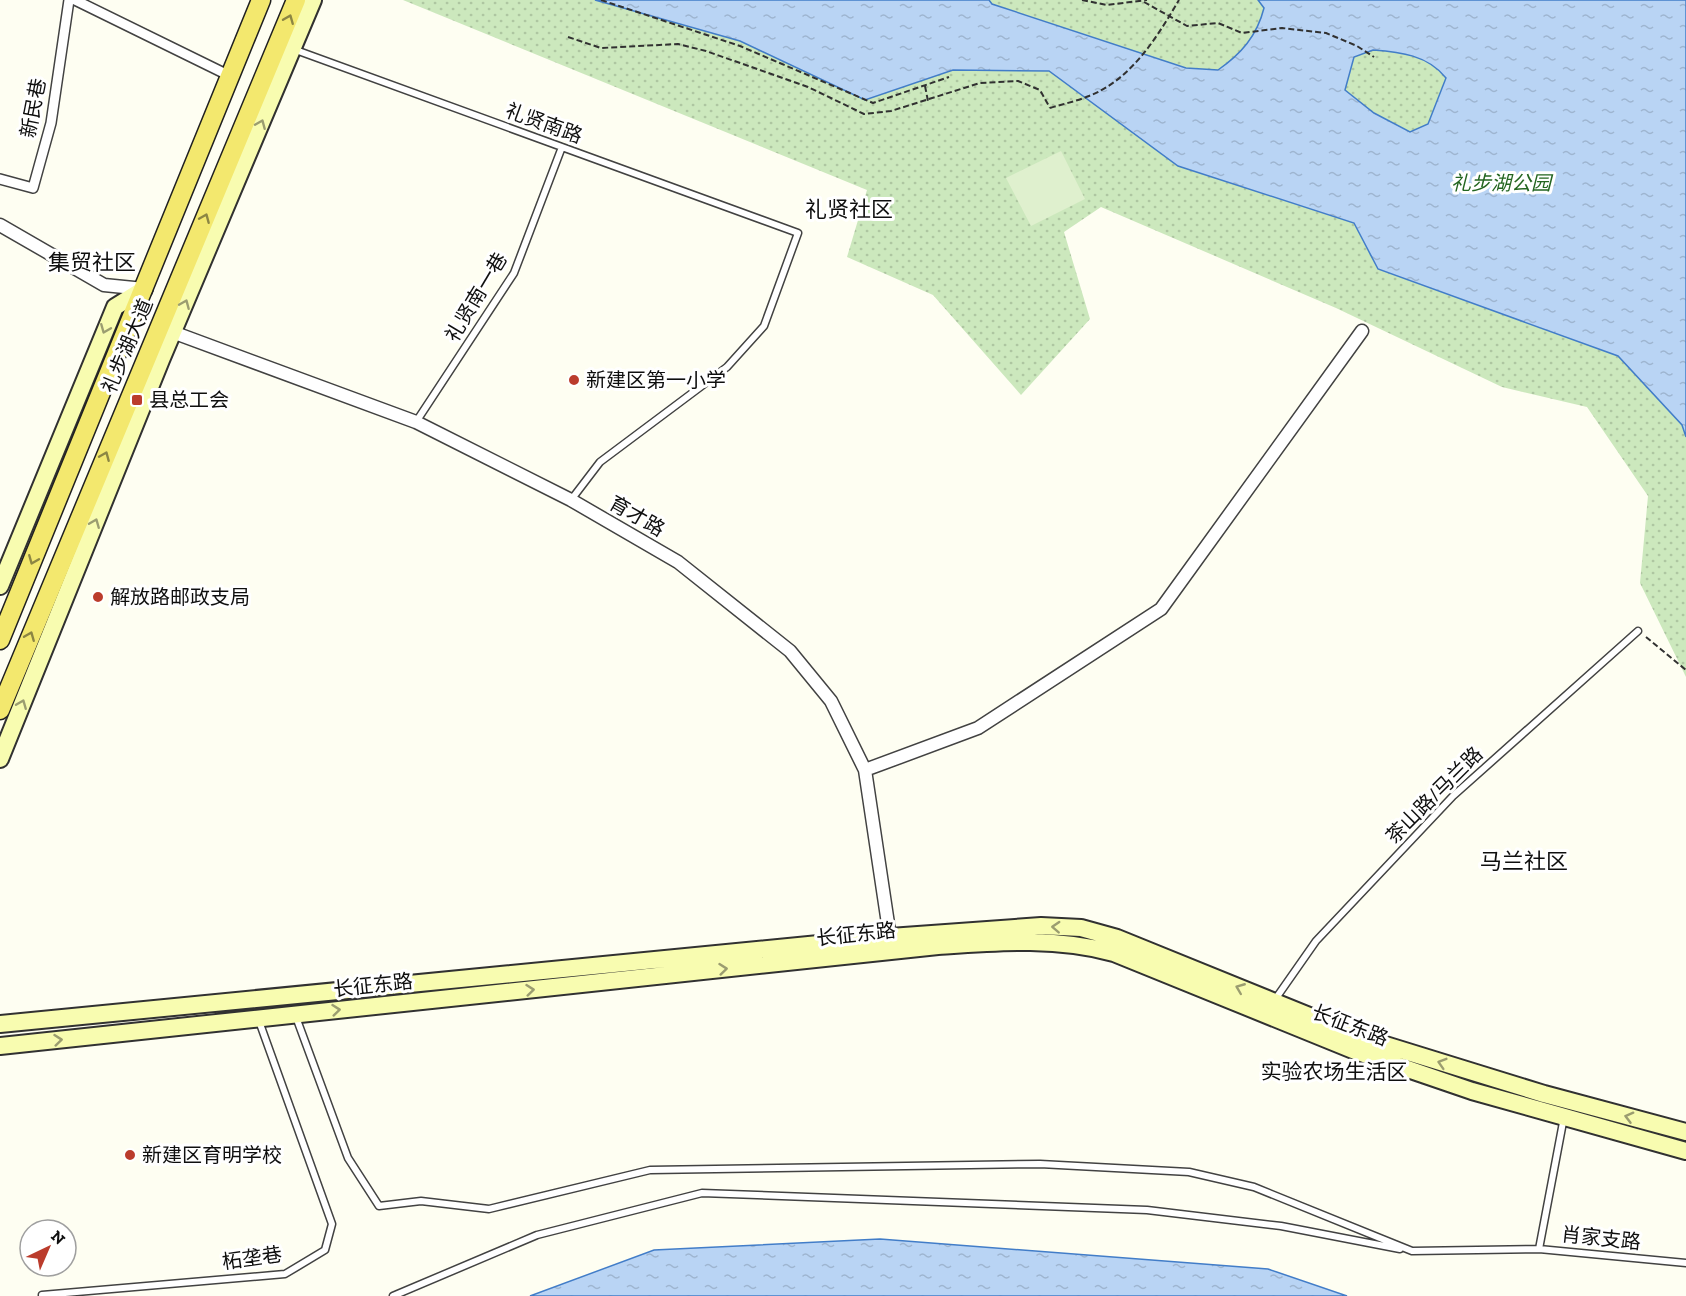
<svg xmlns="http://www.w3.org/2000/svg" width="1686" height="1296" viewBox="0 0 1686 1296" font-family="'Zilla Slab','Noto Sans SC',serif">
  <defs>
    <pattern id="park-dots" width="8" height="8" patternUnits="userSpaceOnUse" patternTransform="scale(1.5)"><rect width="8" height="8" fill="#cce8bd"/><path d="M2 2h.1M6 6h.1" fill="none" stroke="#aec6a1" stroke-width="1.8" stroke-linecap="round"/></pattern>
    <pattern id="water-ripples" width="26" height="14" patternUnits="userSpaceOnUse" patternTransform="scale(1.5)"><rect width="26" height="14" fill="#b9d4f4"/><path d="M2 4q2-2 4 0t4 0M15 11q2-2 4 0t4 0" fill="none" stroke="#9eb5d0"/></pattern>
  </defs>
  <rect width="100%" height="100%" fill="#fefef2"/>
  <!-- park -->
  <path fill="url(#park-dots)" d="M403 0H1686V677L1640 583 1648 496 1587 407 1502 387 1336 308 1101 207 1064 232 1090 319 1021 395 933 295 847 257 867 190Z"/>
  <!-- pitch -->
  <path fill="#dff0ce" d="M1061 151 1085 199 1031 226 1006 178Z"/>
  <!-- water -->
  <path fill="url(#water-ripples)" stroke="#427dc8" stroke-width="1.5" fill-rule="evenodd" d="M595 0H989L992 4 1186 68 1218 70C1241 54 1257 36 1264 8L1258 0H1686V437L1682 425 1618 356 1378 269 1354 223 1178 166 1049 71 953 70 865 100 740 41ZM1373 50C1400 52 1428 55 1446 78L1428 124 1410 132 1374 113 1345 90 1354 57Z
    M880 1239 1268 1269 1347 1296H530L654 1250Z"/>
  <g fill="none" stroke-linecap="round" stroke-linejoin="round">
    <defs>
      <path id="service" d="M293 49 798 233 764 326 727 367 600 462 571 500
        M416 422 514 273 562 147
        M1274 1001 1316 941 1453 796 1638 631
        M296 1017 348 1158 379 1206 421 1201 489 1209 650 1170 1040 1164 1189 1172 1254 1187 1412 1251 1539 1249
        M1564 1117 1539 1249 1686 1263
        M42 1295 285 1274 325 1250 332 1224 259 1021
        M393 1296 537 1235 702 1193 1147 1210 1281 1226 1400 1249"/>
      <path id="pedestrian" d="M75 0 230 76
        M0 179 33 188 51 123 69 0"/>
      <path id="minor" d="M0 225 104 285 144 289
        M167 330 416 422 571 500 678 562 790 651 831 701 865 770 890 937
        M865 770 978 728 1161 609 1362 331"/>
      <path id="secondary" d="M0 586 115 307 144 289
        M0 759 161 360 313 0
        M0 1024 890 937 1041 926 1081 928 1117 938 1366 1039 1544 1094 1686 1132
        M0 1046 938 946C997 942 1056 937 1114 953L1358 1052 1472 1091 1686 1151"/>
      <path id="primary" d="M0 640 261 0
        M0 710 296 0"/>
    </defs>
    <!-- service casing -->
    <use href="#service" stroke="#424242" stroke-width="9"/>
    <!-- pedestrian casing -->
    <use href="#pedestrian" stroke="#424242" stroke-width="12"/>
    <!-- minor casing -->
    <use href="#minor" stroke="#424242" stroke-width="15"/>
    <!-- secondary casing -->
    <use href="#secondary" stroke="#313131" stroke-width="20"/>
    <!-- primary casing -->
    <use href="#primary" stroke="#202020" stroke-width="21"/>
    <!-- path -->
    <path stroke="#313131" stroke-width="2" stroke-dasharray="6 3" stroke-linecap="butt" d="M601 0 740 46 873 103 949 77
      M1082 0 1107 5 1147 0
      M1144 2 1187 26 1218 23 1242 33 1282 28 1326 33 1357 46 1374 57
      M568 37 601 48 678 44 706 51 808 87 864 114 891 111 980 83 1018 81 1040 90 1050 108
      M925 86 928 101
      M1646 637 1686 670"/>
    <!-- service -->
    <use href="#service" stroke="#fff" stroke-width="6"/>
    <!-- pedestrian -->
    <use href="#pedestrian" stroke="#fff" stroke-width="9"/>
    <!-- minor -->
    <use href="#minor" stroke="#fff" stroke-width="12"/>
    <!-- secondary -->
    <use href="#secondary" stroke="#f8fcb0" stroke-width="16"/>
    <!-- primary -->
    <use href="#primary" stroke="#f3e86e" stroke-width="18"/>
    <!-- path-bridge -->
    <path stroke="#313131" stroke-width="2" stroke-dasharray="6 3" stroke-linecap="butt" d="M1050 108C1063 104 1077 101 1089 96 1132 79 1157 37 1179 0"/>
  </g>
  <!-- one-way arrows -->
  <defs><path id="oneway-chevron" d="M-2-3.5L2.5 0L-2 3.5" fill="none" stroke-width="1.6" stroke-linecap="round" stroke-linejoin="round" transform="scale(1.5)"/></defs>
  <g stroke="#8c8643">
    <use href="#oneway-chevron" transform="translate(289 19) rotate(-68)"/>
    <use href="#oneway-chevron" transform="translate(205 218) rotate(-67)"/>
    <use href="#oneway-chevron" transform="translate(105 456) rotate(-67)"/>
    <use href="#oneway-chevron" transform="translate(33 560) rotate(112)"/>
    <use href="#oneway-chevron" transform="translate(30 636) rotate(-68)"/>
  </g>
  <g stroke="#9b9d70">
    <use href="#oneway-chevron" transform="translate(261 124) rotate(-67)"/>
    <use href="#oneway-chevron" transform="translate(185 304) rotate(-67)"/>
    <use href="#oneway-chevron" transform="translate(105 329) rotate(112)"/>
    <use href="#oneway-chevron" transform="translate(95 523) rotate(-68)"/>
    <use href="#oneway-chevron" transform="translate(22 704) rotate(-68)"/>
    <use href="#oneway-chevron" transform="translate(1056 927) rotate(-177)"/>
    <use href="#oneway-chevron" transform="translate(723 969) rotate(-6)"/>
    <use href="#oneway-chevron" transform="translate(1240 988) rotate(-158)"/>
    <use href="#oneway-chevron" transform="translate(530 990) rotate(-6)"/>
    <use href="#oneway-chevron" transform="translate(336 1010) rotate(-6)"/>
    <use href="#oneway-chevron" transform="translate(58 1040) rotate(-6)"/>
    <use href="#oneway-chevron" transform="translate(1442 1063) rotate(-163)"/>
    <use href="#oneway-chevron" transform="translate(1629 1117) rotate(-165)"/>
  </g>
  <!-- markers -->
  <g fill="#bb3c2c" stroke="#fff" stroke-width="2">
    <circle cx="574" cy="380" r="6"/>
    <rect x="131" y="394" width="12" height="12" rx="3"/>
    <circle cx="98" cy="597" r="6"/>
    <circle cx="130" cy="1155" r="6"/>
  </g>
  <g text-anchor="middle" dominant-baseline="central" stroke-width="6" stroke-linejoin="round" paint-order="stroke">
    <!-- street labels -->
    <g font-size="20" fill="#0f0f0f" stroke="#fff">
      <text transform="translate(33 108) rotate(-79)">新民巷</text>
      <text transform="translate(544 123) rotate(20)">礼贤南路</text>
      <text transform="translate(476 297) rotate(-59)">礼贤南一巷</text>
      <text transform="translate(127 346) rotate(-67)">礼步湖大道</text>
      <text transform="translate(637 516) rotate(30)">育才路</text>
      <text transform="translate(1434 795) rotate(-45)">茶山路/马兰路</text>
      <text transform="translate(856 934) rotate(-6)">长征东路</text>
      <text transform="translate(373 985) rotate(-6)">长征东路</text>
      <text transform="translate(1350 1025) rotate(21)">长征东路</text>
      <text transform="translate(1601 1238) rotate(6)">肖家支路</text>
      <text transform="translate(252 1258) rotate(-8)">柘垄巷</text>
    </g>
    <!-- park labels -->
    <g font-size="20" font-style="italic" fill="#246621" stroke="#fff">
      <text x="1501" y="183">礼步湖公园</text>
    </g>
    <!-- poi labels -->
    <g font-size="20" fill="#0f0f0f" stroke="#fff" text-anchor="start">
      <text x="586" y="380">新建区第一小学</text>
      <text x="149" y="400">县总工会</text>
      <text x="110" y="597">解放路邮政支局</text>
      <text x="142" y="1155">新建区育明学校</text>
    </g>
    <!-- neighbourhood labels -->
    <g font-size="21" fill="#0f0f0f" stroke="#fff">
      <text x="1334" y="1071">实验农场生活区</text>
    </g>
    <!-- quarter labels -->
    <g font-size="22" fill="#0f0f0f" stroke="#fff">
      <text x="849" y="209">礼贤社区</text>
      <text x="92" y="262">集贸社区</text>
      <text x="1524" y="861">马兰社区</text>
    </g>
  </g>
  <!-- north arrow -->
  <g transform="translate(48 1248) rotate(44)"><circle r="28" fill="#ffffff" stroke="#9f9f9f" stroke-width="1.5"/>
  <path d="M0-4.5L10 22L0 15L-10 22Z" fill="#bb3c2c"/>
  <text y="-9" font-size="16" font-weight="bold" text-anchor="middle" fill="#0f0f0f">N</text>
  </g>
</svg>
